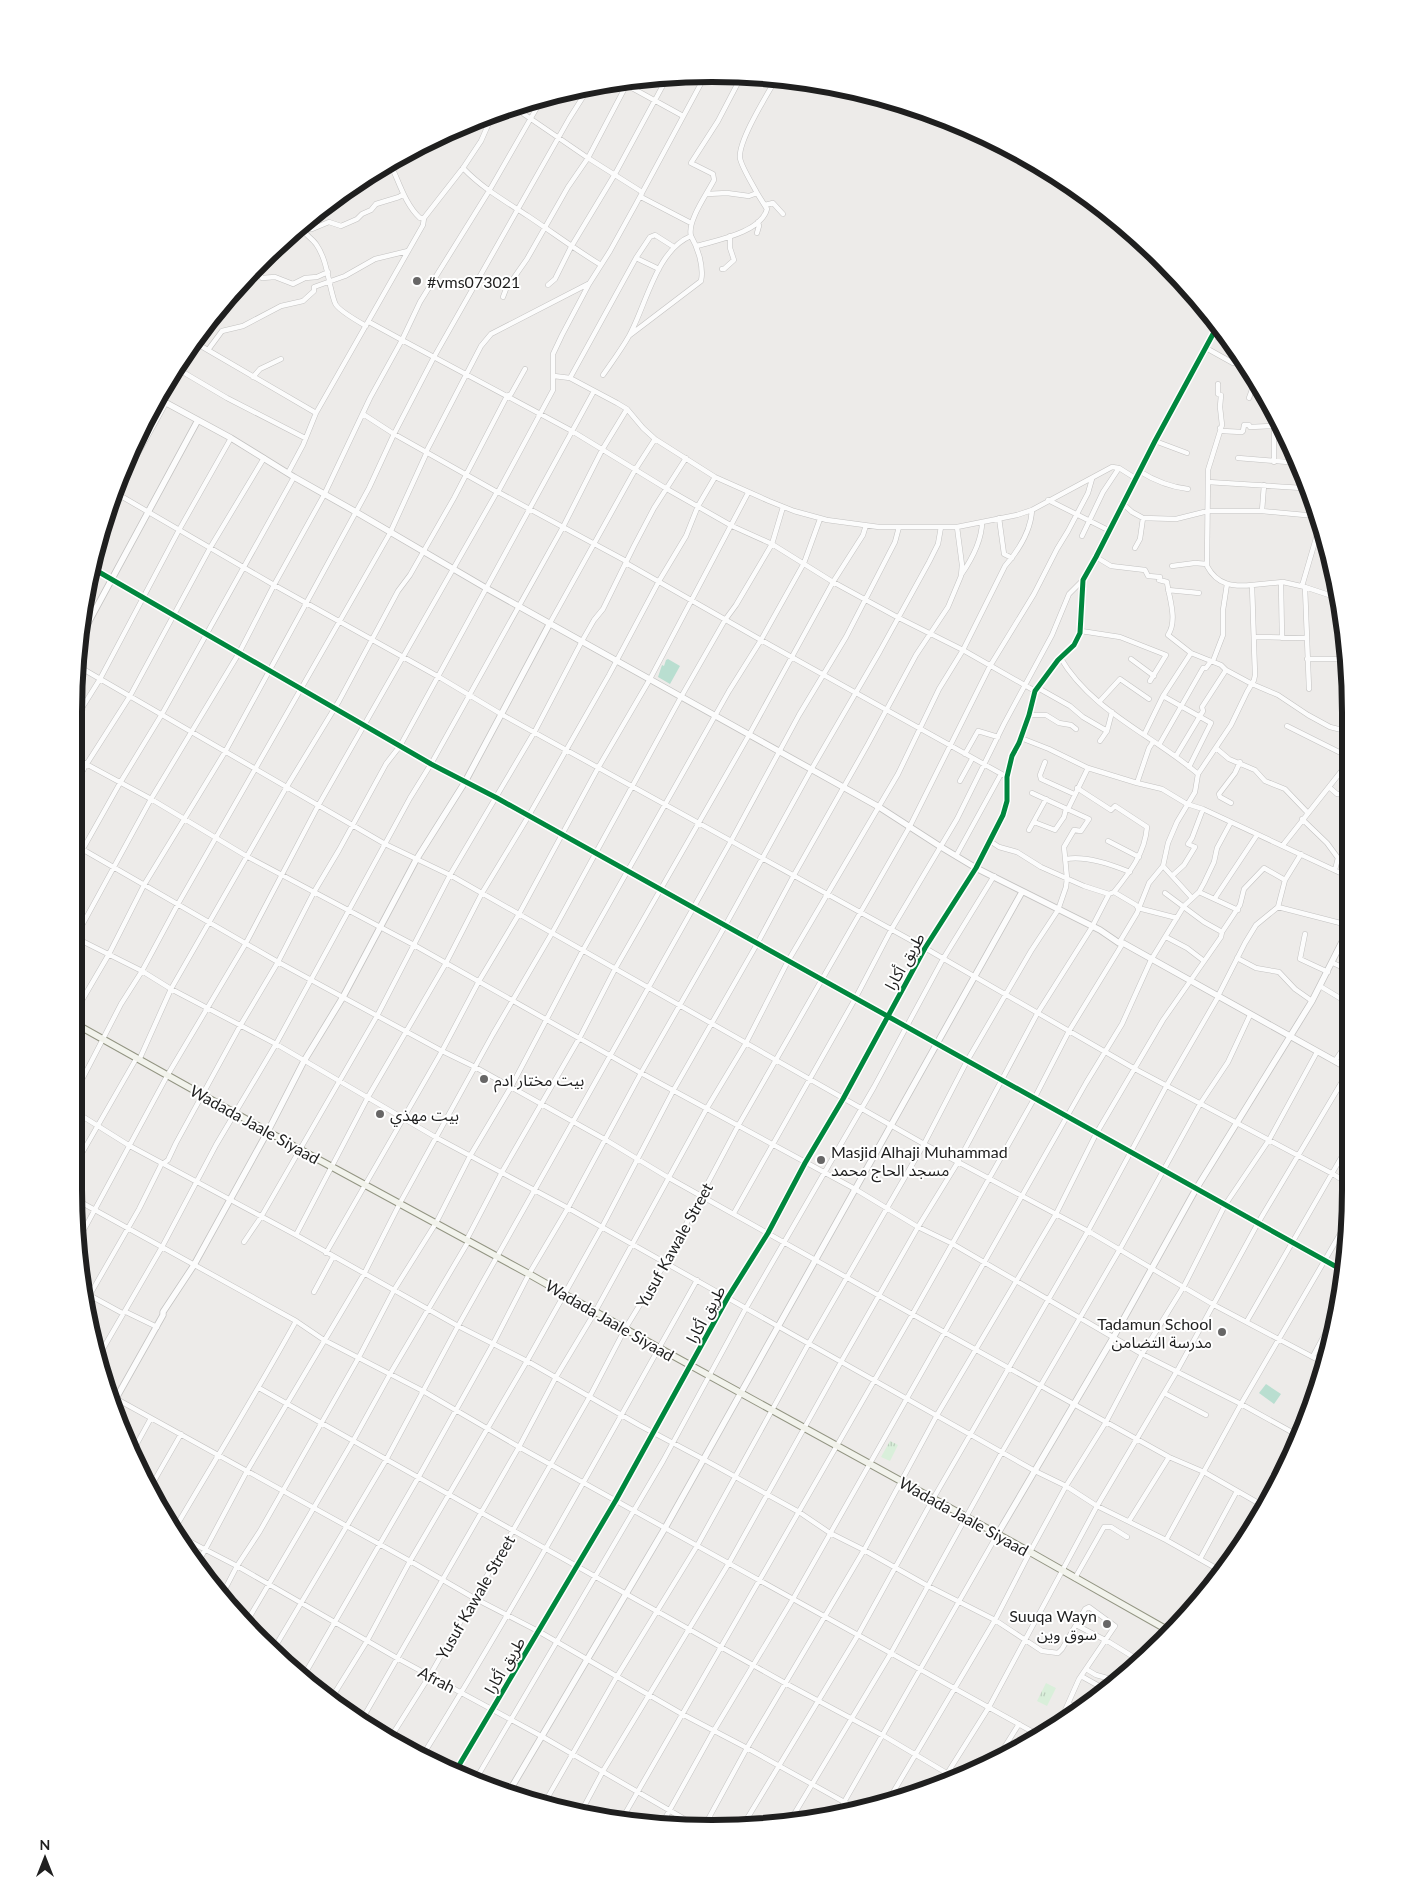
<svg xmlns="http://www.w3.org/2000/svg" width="1425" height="1903" viewBox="0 0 1425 1903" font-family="Lato,'Noto Sans Arabic',sans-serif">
  <defs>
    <pattern id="park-tufts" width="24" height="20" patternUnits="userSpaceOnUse" patternTransform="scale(1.25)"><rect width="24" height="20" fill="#d9efda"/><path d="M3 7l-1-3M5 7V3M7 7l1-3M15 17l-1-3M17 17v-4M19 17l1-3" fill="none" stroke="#baccbb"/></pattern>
  </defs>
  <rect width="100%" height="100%" fill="#edebe9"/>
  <!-- park -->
  <path fill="url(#park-tufts)" d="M890 1441 898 1445 890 1461 881 1457Z
    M1046 1683 1056 1688 1047 1706 1037 1701Z"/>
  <!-- pitch -->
  <path fill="#b9ded0" d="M668 659 680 666 670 684 658 677 662 665 664 666 666 660Z
    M1266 1384 1281 1394 1274 1404 1259 1393Z"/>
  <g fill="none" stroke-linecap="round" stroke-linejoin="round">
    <defs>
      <path id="minor" d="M623 83 683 116
        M543 97 489 191 420 302 402 340 572 431 667 489 732 526 772 544 833 582 899 618 963 650 1035 691
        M515 108 588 158 642 192 641 197 691 223
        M463 168C482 188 505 201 528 216 552 232 576 250 601 265
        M394 172C401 188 407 206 420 218H424
        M757 193C753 185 741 166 740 158 738 141 767 95 776 79
        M765 205 773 203 783 214
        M301 226C305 236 310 236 316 244 328 261 328 284 335 303 337 309 359 322 366 326
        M302 230 312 229 329 222 341 226 357 219 362 214 371 210 376 204 399 197 403 194
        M757 233 759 226 758 222
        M697 246C718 240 761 232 767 209L757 193 749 196 727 193 707 194
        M636 258 659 269
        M257 265 258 272 262 278 275 277 293 284 305 278 317 277 328 272
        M722 269H724L734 260 730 248V236
        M548 285 555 279 571 247 615 174 668 76
        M503 297 506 289 527 259 568 187 588 158 628 82
        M630 335 701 281C704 267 698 248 691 236
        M1213 335 1233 347
        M194 342 316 413
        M1206 348 1233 363
        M208 350 222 331 243 326 281 306 303 301 314 291V287L345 276 375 259 408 251
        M176 368 227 398 305 438
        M603 375C612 362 621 350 629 336 646 306 656 250 691 236 687 221 707 194 714 180L713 174 691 163 718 121 741 77
        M554 376 570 378 617 403 627 409 643 428 655 439 715 477 769 501 794 511 827 520 879 527H957L1017 515 1032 510 1112 467 1119 468 1135 478
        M253 377 260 369 281 359
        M570 378 636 258 650 237 655 235 674 247
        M1249 398 1254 384
        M363 414 394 434 497 492
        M1220 428 1222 431 1242 432 1243 431 1244 425H1249L1250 427 1274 426V462
        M1155 441 1187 453
        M426 452 481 346 491 334 588 284
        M1238 458 1300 463
        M1139 471C1155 481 1170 487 1188 489
        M288 473 303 445 316 413 423 225 424 218 463 168 481 141 492 116
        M1208 482 1302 488
        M114 492 274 585 439 677 501 714 925 948 1135 1069 1333 1174 1350 1185
        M498 492 626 561
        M1048 500 1108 530
        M1122 503 1132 512 1143 518 1176 519 1208 511H1262L1316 516
        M110 504 166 403
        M1262 511 1264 485
        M999 518 1004 554 1012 558
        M1082 536 1103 492 1119 468
        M1135 548 1140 539 1143 518
        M1096 557 1111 566 1145 570 1148 576 1160 577 1159 580 1167 582C1169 598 1178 620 1168 635L1191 653 1221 665 1226 670 1252 684 1278 695 1308 715 1330 727 1346 731
        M626 563 761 640 804 563 820 519
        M1172 566 1195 563 1207 564
        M92 568 431 764 497 798 1342 1270
        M961 575C972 559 982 541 982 522
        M1281 583 1282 638
        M1252 585 1283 582 1305 587 1338 598
        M1302 586 1319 528
        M1305 587 1309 689
        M1168 590 1199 593
        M550 623 635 470 655 439
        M1081 631 1120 637 1166 655 1150 681
        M1254 637 1306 638
        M1060 657C1091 711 1153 735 1198 774L1195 792 1177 822 1168 843 1163 866 1149 883 1137 913 1119 943
        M1131 659 1154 676
        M1307 659H1346
        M1213 661 1223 635V610L1227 584
        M76 665 385 844 450 875 924 1144 1088 1231 1214 1305 1324 1363
        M1038 688 1070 706 1083 717 1107 731
        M1163 696 1211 723 1189 767
        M1099 702 1120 679 1149 699
        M1029 715H1046L1059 723 1071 725 1076 729
        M75 719 100 679 179 530 231 438
        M1287 726 1347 756
        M1144 735 1163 696 1191 653
        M1021 738 1049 749 1088 768 1137 783 1149 748 1153 742
        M1100 741 1107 731 1112 712
        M1159 745 1203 668H1206L1211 661
        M1216 748 1229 759 1255 770 1265 781 1285 789 1307 812
        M965 754 978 731 998 737
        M1176 756 1203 711 1202 707 1226 670
        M75 758 151 799 248 857 414 945 641 1073 855 1189 918 1227 951 1243 1142 1354 1241 1404 1299 1436
        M1045 762 1040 775 1041 779 1074 794
        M1198 774 1231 725 1247 692 1254 680 1255 675 1252 585C1233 587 1217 585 1207 566L1208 470 1222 425 1220 407 1221 395 1218 394V384
        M960 781 972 759
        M1137 783 1162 789 1187 804 1203 809 1347 876
        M75 785 86 765 130 696 210 548 264 458
        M1329 787 1337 794 1347 795
        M1077 788 1111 810 1115 806 1147 827C1145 853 1130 872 1114 892
        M1231 803 1220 797 1219 794 1235 773 1240 762
        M1068 809 1088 768
        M1302 819 1327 843 1338 858 1335 870
        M1034 822 1055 830 1064 817 1066 809
        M1029 830 1046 799
        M990 841 999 847 1017 852 1041 867 1084 886 1109 894 1114 892 1136 905 1138 908 1177 918
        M1108 841 1139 857
        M75 845 278 962 442 1051 475 1067 606 1140 669 1178 944 1332 1169 1457 1204 1472 1267 1508
        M1283 845 1347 764
        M956 856 1001 774
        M1066 859C1087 856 1110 864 1130 872
        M75 863 120 783 162 714 294 477
        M1163 866 1192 898
        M1173 875 1184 865 1195 847 1188 844 1192 838 1203 809
        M1199 892 1238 910
        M1165 893 1204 922 1222 932
        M1215 898 1257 835
        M1278 907 1348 925
        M1305 934 1300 959 1328 972
        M74 937 142 971 171 989 276 1044 437 1138 568 1208 1035 1471 1066 1486 1097 1506 1166 1540 1221 1571
        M1166 937 1187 948 1204 961
        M74 940 151 799 239 653 274 585 324 495 370 398 402 340 369 322
        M1237 958 1256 968 1279 972 1295 989 1312 1001
        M1333 963 1348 970
        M1320 986 1348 1003
        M1218 996 1245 943 1256 925 1278 907 1285 880 1301 854
        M74 1014 109 954 144 885 225 752 369 488 394 434 434 357 569 119 588 89
        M1335 1061 1349 1040
        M74 1095 121 1004 142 971 178 904 390 533 427 452
        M74 1111 130 1146 296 1235 458 1326 527 1361 639 1425 703 1459 799 1512 830 1533 864 1550 928 1586 995 1620 1042 1651 1058 1653 1062 1649 1085 1609 1089 1607 1115 1626 1079 1679 1058 1726
        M74 1167 136 1059 140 1058 171 989 286 788 339 701 398 591 410 575 454 498 507 396 511 394 525 369
        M75 1199 296 1321 324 1340 423 1391 519 1447 1042 1737
        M734 1213 855 999 891 930 957 819 1004 724 1052 635 1069 594 1083 580
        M296 1235 368 1097 446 963 482 893 528 817 609 675 659 581 686 536 698 506 715 477
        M80 1237 167 1076 246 943 318 806 497 492H498L553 390V354L562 335 589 284 610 251 636 204 705 76
        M244 1242 261 1217 377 1016 450 875 535 731 582 641 594 620 603 609 634 546 654 508 686 458
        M326 1253 442 1051 479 981 519 914 598 768 650 679 748 493
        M314 1292 333 1257
        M89 1295 122 1313 126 1312 157 1327
        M88 1298 139 1209 161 1165 168 1160 176 1143 240 1026 278 962 314 892 339 850 386 764 400 746 594 391
        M1247 1321 1349 1144
        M1313 1356 1332 1321
        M97 1359 162 1247 216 1145 276 1044 410 798 431 764 563 527 602 450 627 409
        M259 1388 785 1683 884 1736 955 1778
        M1164 1393 1206 1415
        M113 1397 410 1561 474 1598 538 1631 682 1714 747 1748 855 1808
        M134 1449 151 1418
        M150 1488 181 1434
        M1129 1521 1169 1457
        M174 1530C215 1460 257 1392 296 1321
        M179 1536 237 1566 397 1658 543 1737 693 1824
        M1166 1540 1241 1404 1350 1217
        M1200 1559 1237 1491
        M199 1561 247 1471 364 1274 400 1203 493 1034 552 933 681 697 725 620 736 605 772 544 783 507
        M1075 1578 1104 1527H1111L1127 1537
        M223 1593 237 1566 260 1531 359 1357 394 1290 436 1223 470 1156 511 1087 583 950 729 691 761 640 1007 777
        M246 1623 353 1441 390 1374 468 1242 467 1239 502 1172 580 1037 615 969 749 735 833 582 863 535 866 525
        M1076 1625 1109 1642 1140 1661
        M272 1652 386 1460 458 1326 731 841 799 715 846 637 895 542 899 527
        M1086 1669 1096 1675 1118 1681
        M1081 1676 1108 1691
        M303 1677 418 1478 493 1344 529 1274 568 1208 641 1073 725 926 811 770 880 651 929 562 938 544 941 527
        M331 1699 367 1641 410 1561 527 1361 602 1227 673 1091 757 944 794 875 868 744 916 655 948 607 961 576 962 565 957 527
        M1069 1704 1082 1710
        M360 1723 519 1447 556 1377 595 1312 707 1108 746 1043 788 961 898 774 939 689 963 650 1005 566C1018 551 1031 530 1032 510
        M389 1740 430 1675 590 1396 625 1329 666 1262 738 1126 910 826 990 666 1034 594 1057 549 1068 531 1088 493 1092 479
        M421 1758C518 1602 607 1441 697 1280
        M997 1759 1019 1724
        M455 1772 616 1500 728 1297 768 1233 805 1163 843 1099 925 948 976 868
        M476 1779 663 1461 746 1308 874 1087 943 959 994 876
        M940 1785 989 1707 1097 1506 1177 1371 1258 1223 1349 1070
        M888 1801 995 1620 1030 1552 1066 1486 1106 1422 1142 1354 1184 1286 1225 1205 1269 1140 1317 1052
        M545 1802 616 1678 697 1546 809 1343 924 1144 967 1061 1031 951 1058 910 1066 887 1067 878 1064 847 1074 830 1081 831 1089 819 1032 793
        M839 1811 997 1535
        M580 1814 603 1771 729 1563 841 1362 918 1227 958 1162 1037 1014 1092 927 1109 894
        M622 1819 912 1315 1034 1099 1069 1031 1123 943
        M790 1821 891 1653 1002 1452 1120 1249 1200 1104 1228 1062 1250 1015
        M663 1822 713 1732 793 1599 1086 1083 1122 1024 1151 960 1184 906 1199 892 1204 883 1214 862 1217 848 1231 822
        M705 1825 747 1748 864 1550 937 1415 1056 1214 1096 1134 1163 1020 1221 937 1222 932 1240 905 1244 889 1264 868 1285 880
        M742 1827 858 1635 933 1499 1088 1231 1167 1085 1218 997"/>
      <path id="tertiary" d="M159 399 231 438 294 477 356 512 486 588 879 807 941 847 976 868 1100 930 1119 943H1123L1349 1069
        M81 636 198 420
        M976 868 1003 815 1007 801V777L1012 756 1019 743 1029 715 1035 691 1058 660 1074 645 1080 633 1083 580 1096 557 1155 441 1219 323
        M114 1402 163 1315V1312L194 1265 268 1131 304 1061 343 997 416 860 465 782 550 623
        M997 1535 1113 1338 1196 1189 1312 1001 1348 930
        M510 1790 665 1528 1022 892"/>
      <path id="secondary" d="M74 1023 299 1149 529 1274 659 1348 1030 1552 1171 1632"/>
    </defs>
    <!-- minor casing -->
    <use href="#minor" stroke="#c3c2c1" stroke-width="5.5"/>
    <!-- tertiary casing -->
    <use href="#tertiary" stroke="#c3c2c1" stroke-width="7"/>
    <!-- secondary casing -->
    <use href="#secondary" stroke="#939583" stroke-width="8"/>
    <!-- minor -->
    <use href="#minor" stroke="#fcfcfc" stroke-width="4.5"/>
    <!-- tertiary -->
    <use href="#tertiary" stroke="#fcfcfc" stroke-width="5.5"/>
    <!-- secondary -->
    <use href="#secondary" stroke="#f2f3ec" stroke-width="6"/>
    <defs>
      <path id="cycleway" d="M92 568 431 764 497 798 1342 1270
        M455 1772 616 1500 728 1297 768 1233 805 1163 843 1099 925 948 976 868 1003 815 1007 801V777L1012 756 1019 743 1029 715 1035 691 1058 660 1074 645 1080 633 1083 580 1096 557 1155 441 1219 323"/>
    </defs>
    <!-- cycleway casing -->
    <use href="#cycleway" stroke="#fff" stroke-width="8"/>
    <!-- cycleway -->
    <use href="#cycleway" stroke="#00873e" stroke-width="5"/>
  </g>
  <!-- markers -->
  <g fill="#676666" stroke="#fff" stroke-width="2">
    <circle cx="417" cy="281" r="5"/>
    <circle cx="484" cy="1079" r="5"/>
    <circle cx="380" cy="1114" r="5"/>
    <circle cx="821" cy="1160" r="5"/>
    <circle cx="1222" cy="1332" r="5"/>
    <circle cx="1107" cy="1624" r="5"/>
  </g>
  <g text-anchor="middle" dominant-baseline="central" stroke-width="4" stroke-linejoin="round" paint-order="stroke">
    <!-- poi labels -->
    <g font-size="16" fill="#1f1f1f" stroke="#fff" text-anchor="start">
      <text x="427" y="281">#vms073021</text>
      <text x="494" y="1079">بيت مختار ادم</text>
      <text x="390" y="1114">بيت مهذي</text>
      <text x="831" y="1151">Masjid Alhaji Muhammad<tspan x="831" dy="18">مسجد الحاج محمد</tspan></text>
      <text x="1212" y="1323" text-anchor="end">Tadamun School<tspan x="1212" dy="18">مدرسة التضامن</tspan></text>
      <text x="1097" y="1615" text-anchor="end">Suuqa Wayn<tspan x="1097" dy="18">سوق وين</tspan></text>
    </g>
    <!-- street labels -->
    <g font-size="16" fill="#1f1f1f" stroke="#fff">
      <text transform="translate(904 961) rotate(-60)">طريق أكارا</text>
      <text transform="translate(255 1124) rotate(29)">Wadada Jaale Siyaad</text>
      <text transform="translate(674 1245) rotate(-61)">Yusuf Kawale Street</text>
      <text transform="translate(705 1314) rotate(-61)">طريق أكارا</text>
      <text transform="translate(610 1320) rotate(30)">Wadada Jaale Siyaad</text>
      <text transform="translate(964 1516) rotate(29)">Wadada Jaale Siyaad</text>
      <text transform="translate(475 1597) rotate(-60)">Yusuf Kawale Street</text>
      <text transform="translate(504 1665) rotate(-59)">طريق أكارا</text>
      <text transform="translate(437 1679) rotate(27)">Afrah</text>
    </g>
  </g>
  <!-- crop -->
  <path d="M0 0H1425V1903H0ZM712 82H712A630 630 0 0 1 1342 712V1190A630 630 0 0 1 712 1820H712A630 630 0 0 1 82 1190V712A630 630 0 0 1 712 82Z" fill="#fff" fill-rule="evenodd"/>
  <path fill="none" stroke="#1f1f1f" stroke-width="6" d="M712 82H712A630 630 0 0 1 1342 712V1190A630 630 0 0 1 712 1820H712A630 630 0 0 1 82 1190V712A630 630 0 0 1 712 82Z"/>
  <!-- north arrow -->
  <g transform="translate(45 1858)" stroke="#ffffff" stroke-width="4" paint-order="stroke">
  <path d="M0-4L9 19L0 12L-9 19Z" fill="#1f1f1f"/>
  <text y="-8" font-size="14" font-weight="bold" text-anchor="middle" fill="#1f1f1f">N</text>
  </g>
</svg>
